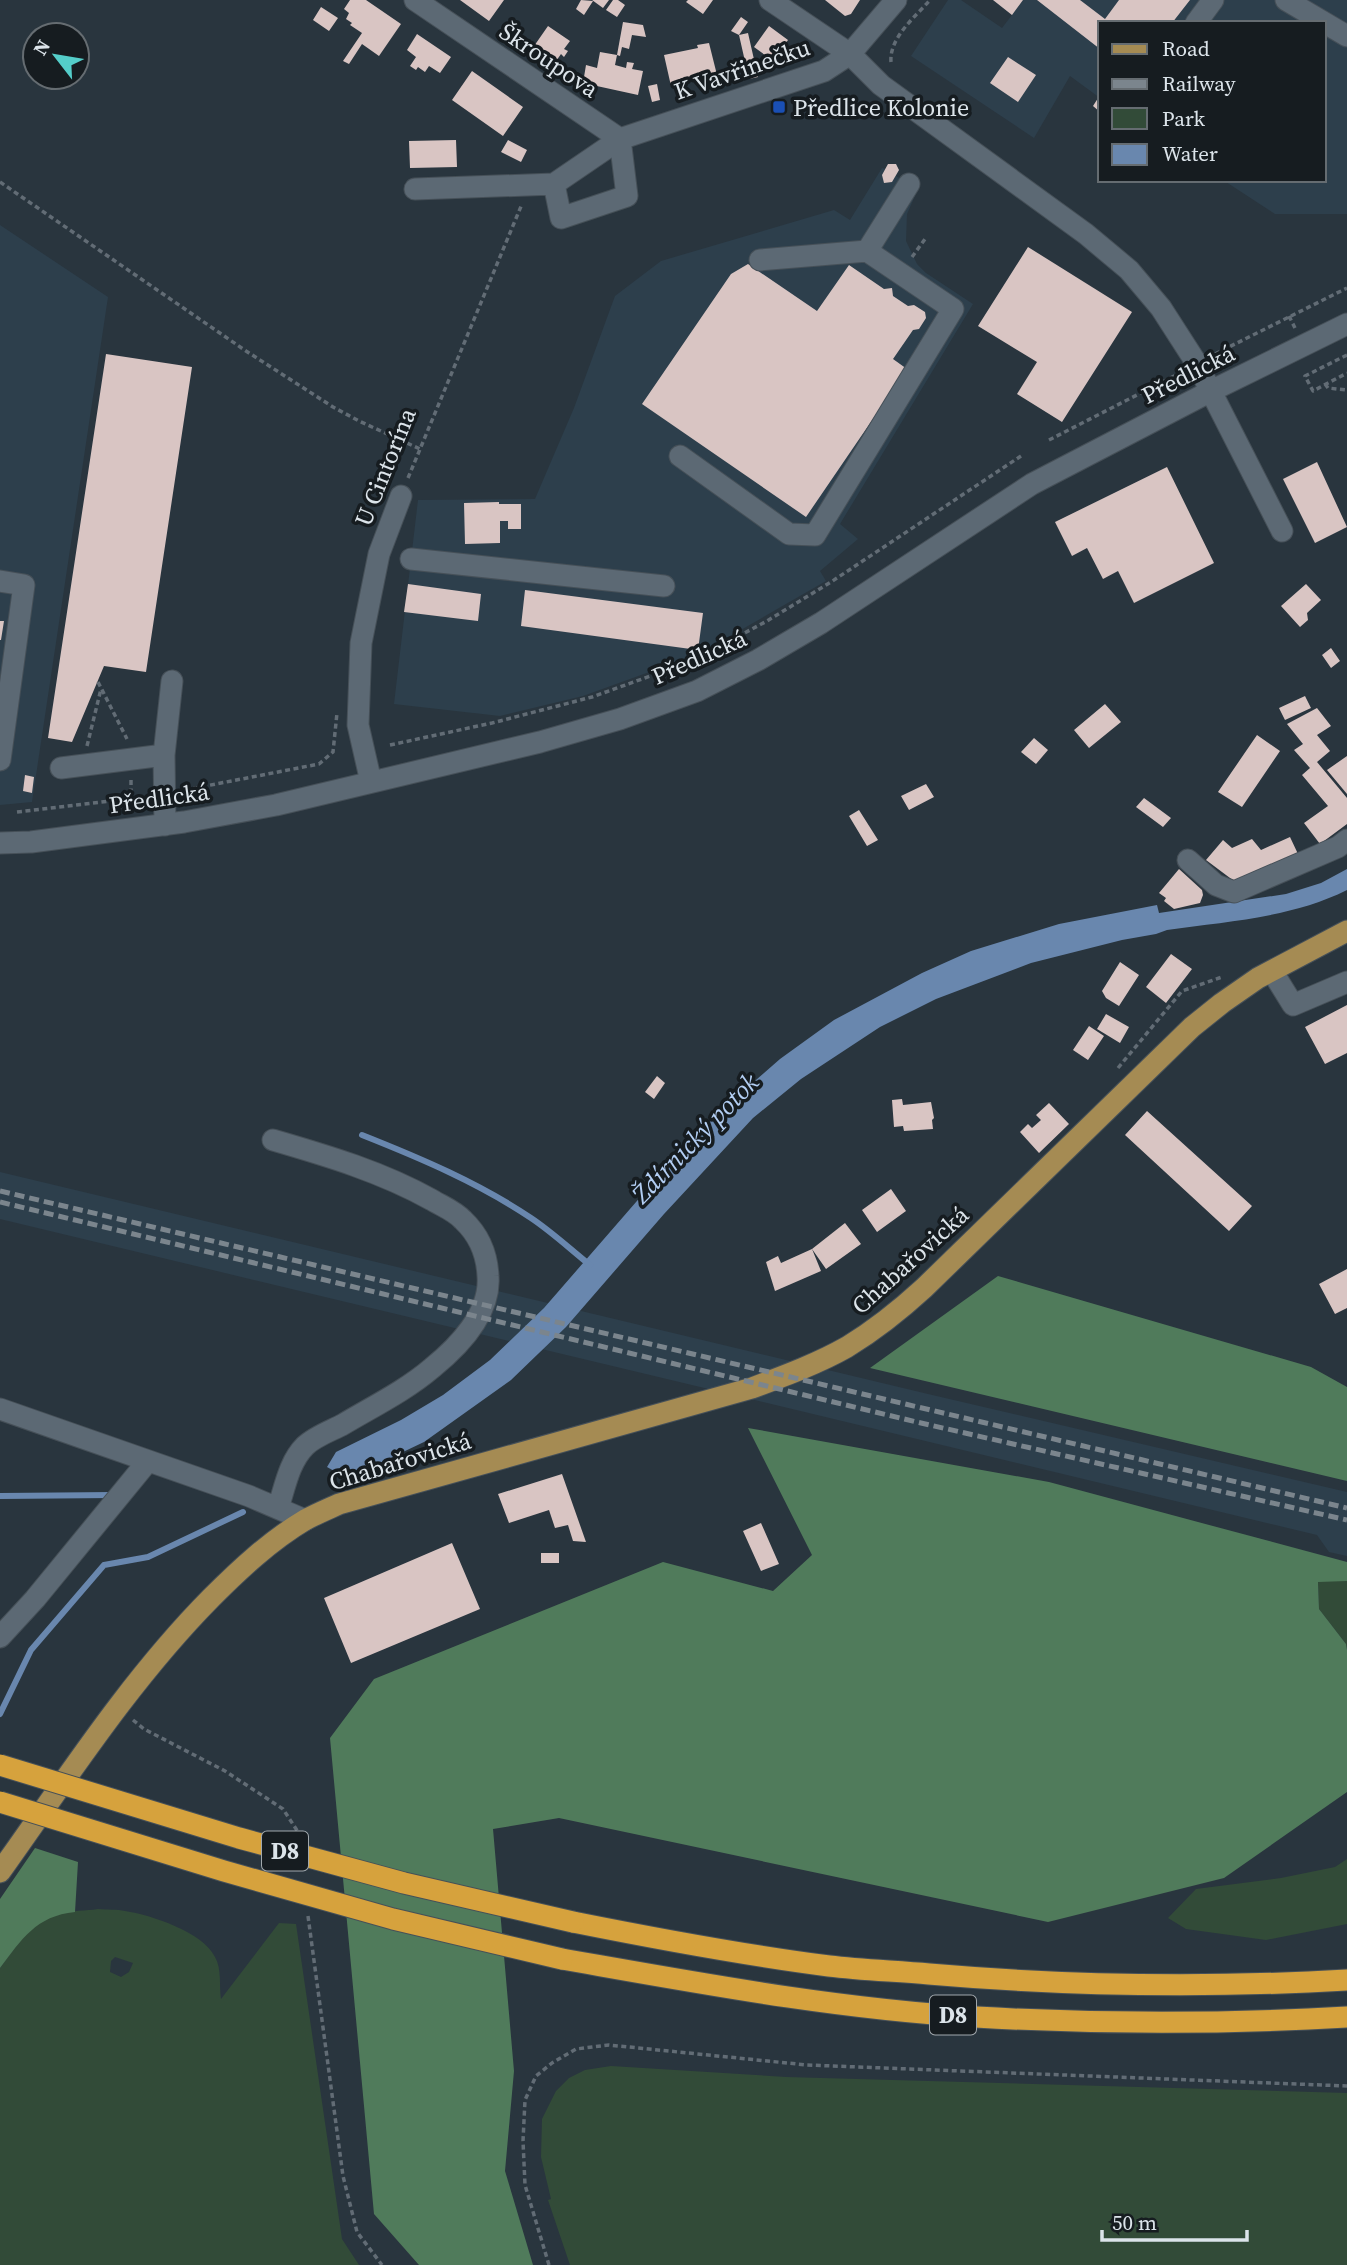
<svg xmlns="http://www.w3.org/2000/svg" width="1347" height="2265" viewBox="0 0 1347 2265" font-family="'Source Serif 4',serif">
  <rect width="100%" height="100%" fill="#29353e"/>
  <!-- built -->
  <path fill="#2d3f4c" d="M948 0H961L1002 28 1012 15 993 0H1347V214H1275L1223 180H1324V23H1100V98L1070 76 1034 138 911 56Z
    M888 164H896L899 170 896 176 918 189 907 214 906 241 917 264 926 273 973 304 840 524 858 539 820 571 826 581 699 654 583 696 500 716 394 704 418 500 535 499 574 408 615 296 661 261 834 210 850 220 882 168 885 169Z
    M0 225 108 297 32 802 0 805Z
    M0 1172 928 1394 1347 1492V1556L1329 1552 1317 1535 0 1219Z"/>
  <!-- green -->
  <path fill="#324b38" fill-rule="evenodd" d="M1318 1581H1347V1650L1346 1644 1319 1609Z
    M1347 1859V1924L1266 1940 1186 1929 1168 1918 1196 1889 1281 1878 1335 1867Z
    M98 1909C107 1910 117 1909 125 1911 151 1915 203 1932 215 1957 222 1969 219 1986 221 1999L279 1923 296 1924 342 2239 359 2265H0V1968C17 1945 31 1922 60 1914 72 1910 86 1911 98 1909ZM115 1957 133 1963 129 1972 121 1977 110 1972 111 1961Z
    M611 2066 786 2077 1347 2093V2265H570L548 2200 551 2199 541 2157 542 2119 556 2091 569 2078 585 2070Z"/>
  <!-- forest -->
  <path fill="#507b5b" d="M998 1276 1311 1367 1347 1387V1481L870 1368Z
    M748 1428 1049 1482 1347 1562V1581L1318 1582 1319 1609 1346 1644 1347 1650V1792L1224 1878 1048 1922 559 1818 493 1829 514 2071 505 2171 533 2265H419L374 2214 330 1738 374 1679 663 1562 773 1591 812 1555Z
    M35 1848 78 1862 75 1912C36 1916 22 1939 0 1968V1899Z"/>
  <!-- water -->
  <path fill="#6987ae" d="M1347 869V890C1291 918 1228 921 1167 930L1156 934 1122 940 1031 963 936 999 880 1027 801 1079 753 1118 664 1214 566 1327 511 1380 424 1442 361 1472 343 1476 327 1467 336 1452 401 1420 443 1395 490 1360 544 1308 643 1194 719 1112 780 1059 834 1020 922 973 971 951 1059 924 1157 905 1159 913 1286 894 1321 883Z"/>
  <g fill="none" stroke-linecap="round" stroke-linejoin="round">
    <!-- stream -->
    <path stroke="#6987ae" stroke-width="6" d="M362 1135C420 1158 479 1183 531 1218 552 1232 570 1249 590 1265
      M0 1496 114 1495
      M0 1714 31 1650 104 1565 148 1557 243 1512"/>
  </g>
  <!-- building -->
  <path fill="#d9c5c3" d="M350 0H366L401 24 379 56 362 44 349 64 343 61 362 33 350 25 352 23 346 19 349 13 344 9Z
    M460 0H504L489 21Z
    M581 0 593 1 584 15 576 9Z
    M592 0H609L603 8Z
    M613 0H618L625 5 617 17 606 10Z
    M688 0H713L703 14 686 2Z
    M825 0H860L851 14 845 16Z
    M993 0H1023L1012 15Z
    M1037 0H1080L1105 19 1119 0H1190L1172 23H1100V49Z
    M321 7 338 18 329 31 313 20Z
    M741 17 748 22 739 35 731 31Z
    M623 22 643 25 646 37 632 35 629 49 622 47 620 56 617 55 615 65 626 68 627 62 634 63 632 69 643 71 638 95 583 83 586 65 597 68 600 52 617 55Z
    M548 26 570 41 564 49 568 51 564 57 561 54 554 64 532 49Z
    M769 26 788 40 773 61 754 47Z
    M748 33 758 77 749 79 739 35Z
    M417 34 451 57 440 73 429 66 425 72 418 67 416 70 410 66 416 57 407 50Z
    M709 43 717 75 671 86 664 55 698 48 697 45Z
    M1008 57 1036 75 1018 102 990 83Z
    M472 71 523 107 503 136 452 100Z
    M657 84 660 100 652 102 648 86Z
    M1100 95V112L1093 106Z
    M456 140 457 167 410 168 409 141Z
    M508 140 527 150 521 162 501 152Z
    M888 164H896L899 170 892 182 884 183 882 175Z
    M1028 247 1132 312 1062 422 1017 394 1037 362 978 326Z
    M748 264 817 311 849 265 884 289 892 288 893 296 908 306 914 305 925 312 926 318 919 329 913 330 893 359 907 369 806 517 642 404 731 274Z
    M106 354 192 367 146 672 104 666 72 742 48 738Z
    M1317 462 1347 527 1315 543 1283 479Z
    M1167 467 1214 563 1134 603 1118 571 1103 579 1087 548 1072 556 1055 522Z
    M499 502V504H521V529H508V521H500V543L465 544 464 503Z
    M408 584 481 594 478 621 404 612Z
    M1306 584 1321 600 1307 613 1308 620 1300 627 1281 606Z
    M525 590 703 613 698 650 521 626Z
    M0 621H4L1 640H0Z
    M1331 648 1340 661 1331 668 1322 655Z
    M1305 696 1311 708 1285 720 1279 708Z
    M1105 704 1121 722 1089 748 1074 730Z
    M1317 708 1331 726 1317 735 1330 751 1317 762 1347 798V824L1320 844 1304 823 1328 806 1302 775 1310 768 1294 750 1303 744 1287 724Z
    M1257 735 1280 751 1242 807 1218 792Z
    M1034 738 1048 750 1036 764 1021 752Z
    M1347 756V794L1327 770Z
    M25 775 34 777 32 793 23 791Z
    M926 784 934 797 909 810 901 796Z
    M1144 798 1171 818 1163 827 1136 807Z
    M859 810 878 840 867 846 849 816Z
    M1290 837 1298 854 1234 881 1206 860 1223 840 1232 848 1252 839 1261 850Z
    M1179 869 1202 890 1203 895 1200 903 1174 909 1164 901 1166 898 1159 893Z
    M1171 954 1192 969 1166 1003 1146 987Z
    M1120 962 1139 975 1119 1006 1106 998 1102 991Z
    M1347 1005V1053L1325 1064 1305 1027Z
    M1106 1014 1129 1027 1120 1043 1097 1029Z
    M1089 1026 1104 1036 1088 1060 1073 1050Z
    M657 1076 665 1083 654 1099 645 1092Z
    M902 1099 903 1105 931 1102 934 1118 932 1120 933 1129 904 1131 903 1126 894 1127 892 1100Z
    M1049 1103 1069 1124 1039 1153 1020 1132 1028 1124 1032 1128 1041 1120 1036 1115Z
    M1147 1111 1252 1206 1229 1231 1125 1135Z
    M891 1189 906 1211 877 1232 862 1210Z
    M845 1223 861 1244 826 1269 812 1249 821 1271 775 1291 766 1262 778 1256 781 1263 812 1249Z
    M1347 1269V1308L1335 1314 1319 1284Z
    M562 1474 586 1542 573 1541 568 1525 555 1528 549 1510 509 1523 498 1494Z
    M761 1523 779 1564 761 1571 743 1531Z
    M452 1543 480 1609 351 1663 324 1598Z
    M541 1553H559V1563H541Z"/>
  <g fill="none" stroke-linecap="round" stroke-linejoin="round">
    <defs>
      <path id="minor" d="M415 0 620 139
        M770 0 850 54 881 85 1086 234 1129 270 1161 308 1197 364 1282 531
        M1286 0 1347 36
        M1196 23 1213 0
        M554 184 561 218 627 196 620 139
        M415 189 554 184 620 139 824 71 850 54 896 0
        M760 260 867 251 909 184
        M680 456 789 534 815 535 953 309 867 251
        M411 559 664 586
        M0 581 24 585 0 760
        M164 755 172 681
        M61 768 164 755 165 825
        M371 782 358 725 361 643 379 554 401 496
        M0 843 31 842 184 822 276 805 540 742 620 719 697 691 758 660 821 623 1032 484 1211 391 1347 324
        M1188 860 1216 885 1234 892 1338 847 1347 840
        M1272 971 1293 1005 1347 982
        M273 1140C328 1156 382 1172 432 1200 442 1206 455 1211 463 1220 480 1236 487 1254 488 1276 491 1313 458 1347 432 1368 405 1391 372 1407 342 1425 330 1431 314 1437 305 1446 289 1462 285 1487 278 1508
        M0 1409 249 1496 305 1520
        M0 1637 35 1599 148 1461"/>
      <path id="major" d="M0 1872C67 1778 130 1680 211 1598 240 1569 270 1541 305 1520 316 1514 328 1509 339 1504L752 1388C784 1376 817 1364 847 1347 875 1330 900 1310 924 1288L1192 1027 1222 1003 1258 978 1347 931"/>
      <path id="highway" d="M573 1922C658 1939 743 1955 829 1966 862 1970 896 1971 929 1974 1069 1986 1207 1988 1347 1980
        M562 1959C699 1983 837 2009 976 2017 1098 2024 1226 2024 1347 2017"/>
    </defs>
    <!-- minor casing -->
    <use href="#minor" stroke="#465058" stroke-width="23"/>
    <!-- major casing -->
    <use href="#major" stroke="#465058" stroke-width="23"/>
    <!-- highway casing -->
    <use href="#highway" stroke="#465058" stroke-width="23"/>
    <!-- path -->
    <path stroke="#626c75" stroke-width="3.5" stroke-dasharray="5 3.5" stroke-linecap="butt" d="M891 62C889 38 915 17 930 0
      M0 182 246 351 333 407 359 421 420 449
      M912 257 925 239
      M1289 316 1295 328
      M1215 354 1347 288
      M1347 355 1305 376 1313 391 1347 373
      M1325 384 1328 388 1347 390
      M1049 440 1180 373
      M408 478 522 204
      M98 682 127 739
      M390 745 492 723 592 697 692 661 767 621 831 582 1021 456
      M87 746 101 689
      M131 780V799
      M185 790 319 764 333 752 337 713
      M17 812 144 797
      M1118 1068 1182 991 1222 977
      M133 1720 144 1729 225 1771 283 1809 300 1835
      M308 1916 343 2176 357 2232 382 2265
      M549 2265 525 2185 523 2141 525 2100 536 2076 552 2063 576 2049 609 2045 807 2065 1347 2086"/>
    <!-- minor -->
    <use href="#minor" stroke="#5c6974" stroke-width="21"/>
    <!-- major -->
    <use href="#major" stroke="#a58b53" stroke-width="21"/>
    <!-- highway -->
    <use href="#highway" stroke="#d6a23d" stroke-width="21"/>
    <!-- rail -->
    <path stroke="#7b858d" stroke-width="5" stroke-dasharray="10 5" stroke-linecap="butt" d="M0 1191 1347 1508
      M0 1202 921 1423 1347 1520"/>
    <defs>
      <path id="highway-bridge" d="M0 1765 239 1838 404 1883 573 1922
        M0 1802 224 1871 393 1919 562 1959"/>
    </defs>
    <!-- highway-bridge casing -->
    <use href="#highway-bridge" stroke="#465058" stroke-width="23" stroke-linecap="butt"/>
    <!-- highway-bridge -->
    <use href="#highway-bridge" stroke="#d6a23d" stroke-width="21"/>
  </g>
  <!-- markers -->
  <rect fill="#1a4fb4" stroke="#161c20" stroke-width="2.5" x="772" y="100" width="14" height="14" rx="3.5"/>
  <g text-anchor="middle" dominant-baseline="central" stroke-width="7" stroke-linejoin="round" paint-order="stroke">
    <!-- shield labels -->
    <g fill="#161c20" stroke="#a1a8ad" stroke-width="2">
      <rect x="262" y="1831.5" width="46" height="39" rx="5"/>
      <rect x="930" y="1995.5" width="46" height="39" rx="5"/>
    </g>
    <g font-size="23" font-weight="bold" fill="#dce4ea">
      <text x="285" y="1851">D8</text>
      <text x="953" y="2015">D8</text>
    </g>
    <!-- street labels -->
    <g font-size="24" fill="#dce4ea" stroke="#161c20">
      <text transform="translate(549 60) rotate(34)">Škroupova</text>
      <text transform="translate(742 69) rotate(-19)">K Vavřinečku</text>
      <text transform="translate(1188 374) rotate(-27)">Předlická</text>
      <text transform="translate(385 467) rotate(-68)">U Cintorína</text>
      <text transform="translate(699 657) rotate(-24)">Předlická</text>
      <text transform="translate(159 798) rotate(-8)">Předlická</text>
      <text transform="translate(910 1260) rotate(-42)">Chabařovická</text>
      <text transform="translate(400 1461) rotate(-17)">Chabařovická</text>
    </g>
    <!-- poi labels -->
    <g font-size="24" fill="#dce4ea" stroke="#161c20" text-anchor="start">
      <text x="793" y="107">Předlice Kolonie</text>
    </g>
    <!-- water labels -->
    <g font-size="26" font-style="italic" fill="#b3cef3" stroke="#161c20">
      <text transform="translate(695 1138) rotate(-46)">Ždírnický potok</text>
    </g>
  </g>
  <!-- legend -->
  <rect x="1098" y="21" width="228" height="161" fill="#161c20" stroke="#656c71" stroke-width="2"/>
  <rect x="1112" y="44" width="35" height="10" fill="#a58b53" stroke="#656c71" stroke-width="2"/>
  <text x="1162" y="56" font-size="21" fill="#dce4ea">Road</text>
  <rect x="1112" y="79" width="35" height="10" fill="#7b858d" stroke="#656c71" stroke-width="2"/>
  <text x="1162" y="91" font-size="21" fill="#dce4ea">Railway</text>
  <rect x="1112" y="108" width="35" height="21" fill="#324b38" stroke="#656c71" stroke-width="2"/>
  <text x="1162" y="126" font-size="21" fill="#dce4ea">Park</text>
  <rect x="1112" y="144" width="35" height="21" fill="#6987ae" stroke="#656c71" stroke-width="2"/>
  <text x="1162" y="161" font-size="21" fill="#dce4ea">Water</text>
  <!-- north arrow -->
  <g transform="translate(56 56) rotate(301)"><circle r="33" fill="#161c20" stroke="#656c71" stroke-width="2"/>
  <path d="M0-5L12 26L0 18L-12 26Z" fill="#54cdc9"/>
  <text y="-10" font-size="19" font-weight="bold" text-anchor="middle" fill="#dce4ea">N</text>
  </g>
  <!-- scale -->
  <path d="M1102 2230v10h145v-10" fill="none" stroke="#dce4ea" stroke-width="3.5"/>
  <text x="1112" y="2230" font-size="21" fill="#dce4ea" stroke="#161c20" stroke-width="5" paint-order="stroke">50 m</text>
</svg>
